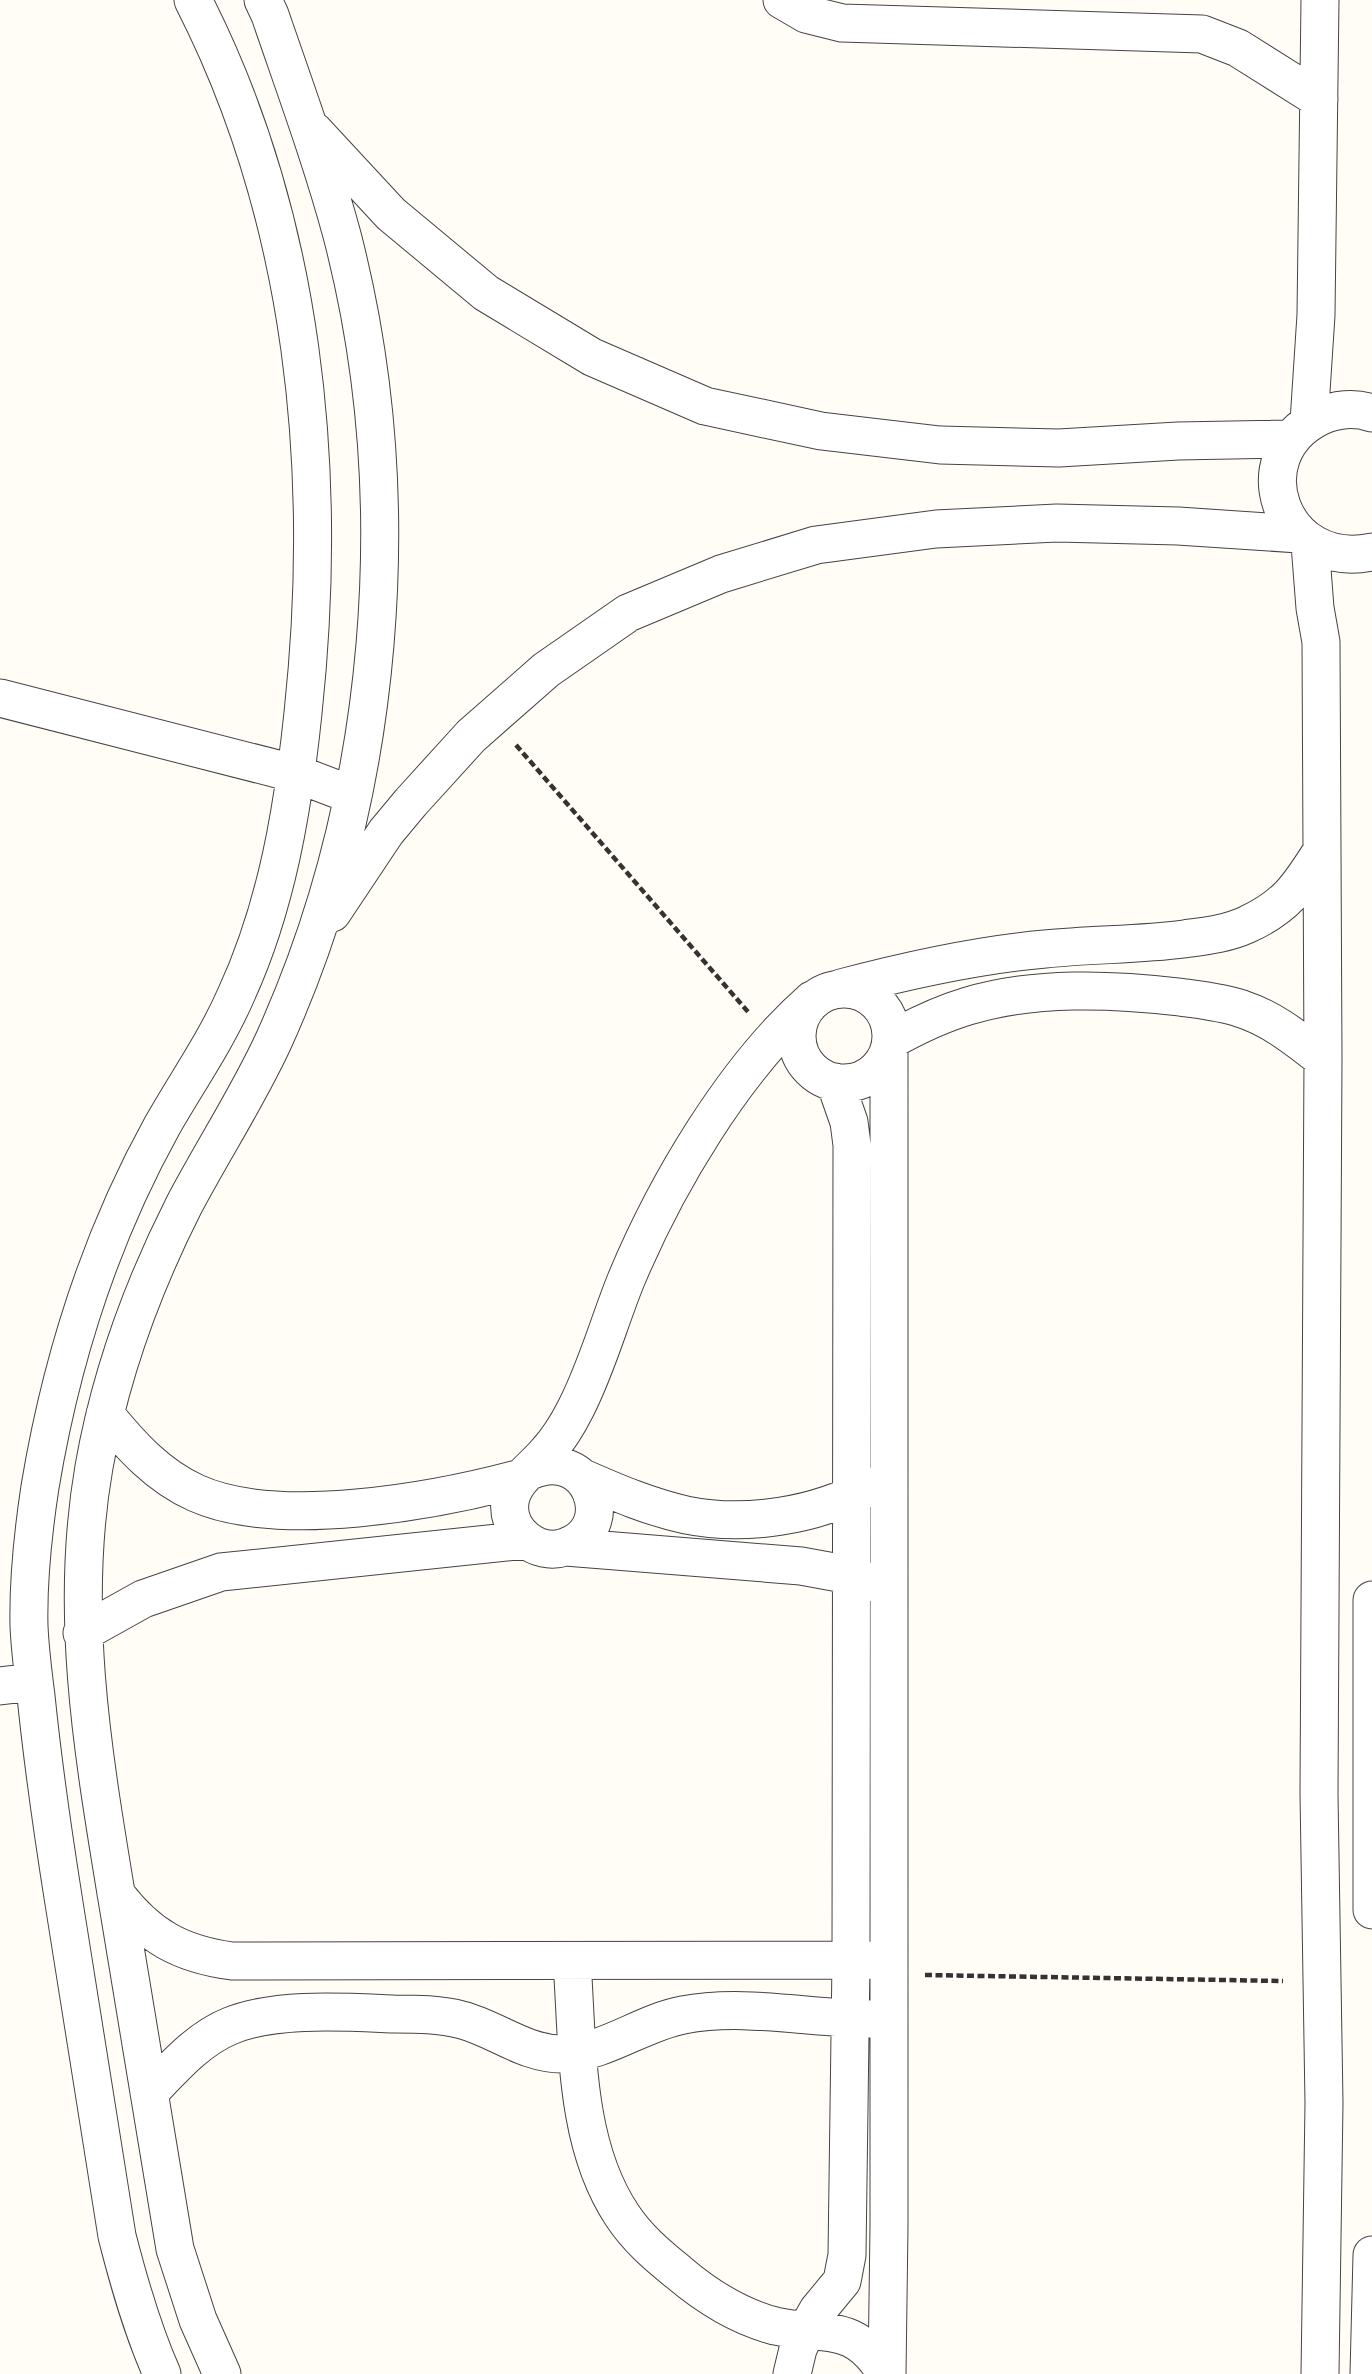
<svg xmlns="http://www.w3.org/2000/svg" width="1372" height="2374" viewBox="0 0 1372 2374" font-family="'Crimson Pro',serif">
  <rect width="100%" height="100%" fill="#fffdf5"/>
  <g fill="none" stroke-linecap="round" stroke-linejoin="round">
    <defs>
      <path id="street" d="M782 0 806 14 842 23 1202 34 1238 48 1319 99
        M314 131 391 214 486 293 592 357 705 406 821 431 940 445 1059 448 1178 441 1291 439
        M1372 413C1355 407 1335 409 1319 417 1241 456 1281 571 1372 552
        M1309 422 1316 315 1320 0
        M1310 544 1315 608 1321 642 1323 1059 1319 1794 1324 2103 1320 2374
        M0 698 297 774 352 795
        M332 913 386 832 411 802 471 736 546 670 628 613 721 574 816 545 936 529 1057 523 1178 526 1299 534
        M841 988C909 970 976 955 1045 949 1092 944 1138 945 1184 939 1205 936 1226 934 1246 925 1286 907 1299 887 1321 852
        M797 1036a47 47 0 1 1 94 0a47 47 0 1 1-94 0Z
        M891 1040C916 1026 941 1014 968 1006 1035 986 1111 989 1179 997 1200 1000 1222 1002 1242 1009 1273 1019 1298 1040 1323 1059
        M105 1414C131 1446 158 1476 196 1493 278 1530 436 1501 521 1478
        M530 1471C590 1444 621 1529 565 1547 537 1557 506 1531 510 1502 513 1480 534 1468 547 1452 559 1439 568 1424 576 1408 597 1367 609 1322 626 1280 666 1184 734 1069 812 1000
        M583 1478C617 1493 650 1507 686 1515 745 1527 817 1516 870 1486
        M566 1547 801 1566 850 1575 874 1583
        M1372 1600V1910
        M82 1633 143 1599 221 1572 526 1540
        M0 1686 34 1682
        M116 1894C148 1936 180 1954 232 1961L874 1960
        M572 1962C578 2045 574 2143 622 2215 637 2238 657 2255 678 2272 705 2295 740 2317 775 2326 824 2337 854 2320 886 2374
        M149 2093C173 2068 198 2039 230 2026 276 2007 345 2012 394 2014 417 2014 440 2014 462 2020 496 2029 525 2054 562 2054 605 2053 641 2023 683 2015 744 2003 812 2019 874 2019
        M162 2374C142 2329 129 2283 117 2236 99 2125 81 2014 64 1903 53 1834 43 1765 36 1696 33 1673 30 1649 29 1626 28 1581 33 1533 40 1487 61 1361 100 1238 162 1126 187 1082 216 1041 236 995 277 906 293 809 303 713 329 471 305 219 193 0
        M222 2374 198 2320 175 2249C156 2134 137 2020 118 1905 94 1759 68 1615 94 1467 110 1376 142 1288 184 1205 213 1150 247 1098 273 1042 385 796 410 497 342 235 322 161 295 88 270 15L263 0
        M792 2374 798 2349 806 2331 818 2310 842 2281 847 2255 851 1961 852 1145 849 1122 835 1082
        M887 2374 889 2226V1050
        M1369 2374 1372 2255"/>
    </defs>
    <!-- street casing -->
    <use href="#street" stroke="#444" stroke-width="39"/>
    <!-- path -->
    <path stroke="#333" stroke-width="4.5" stroke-dasharray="7 3.5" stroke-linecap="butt" d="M516 745 749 1013
      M925 1975 1283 1981"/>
    <!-- street -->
    <use href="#street" stroke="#fff" stroke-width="37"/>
  </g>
</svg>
